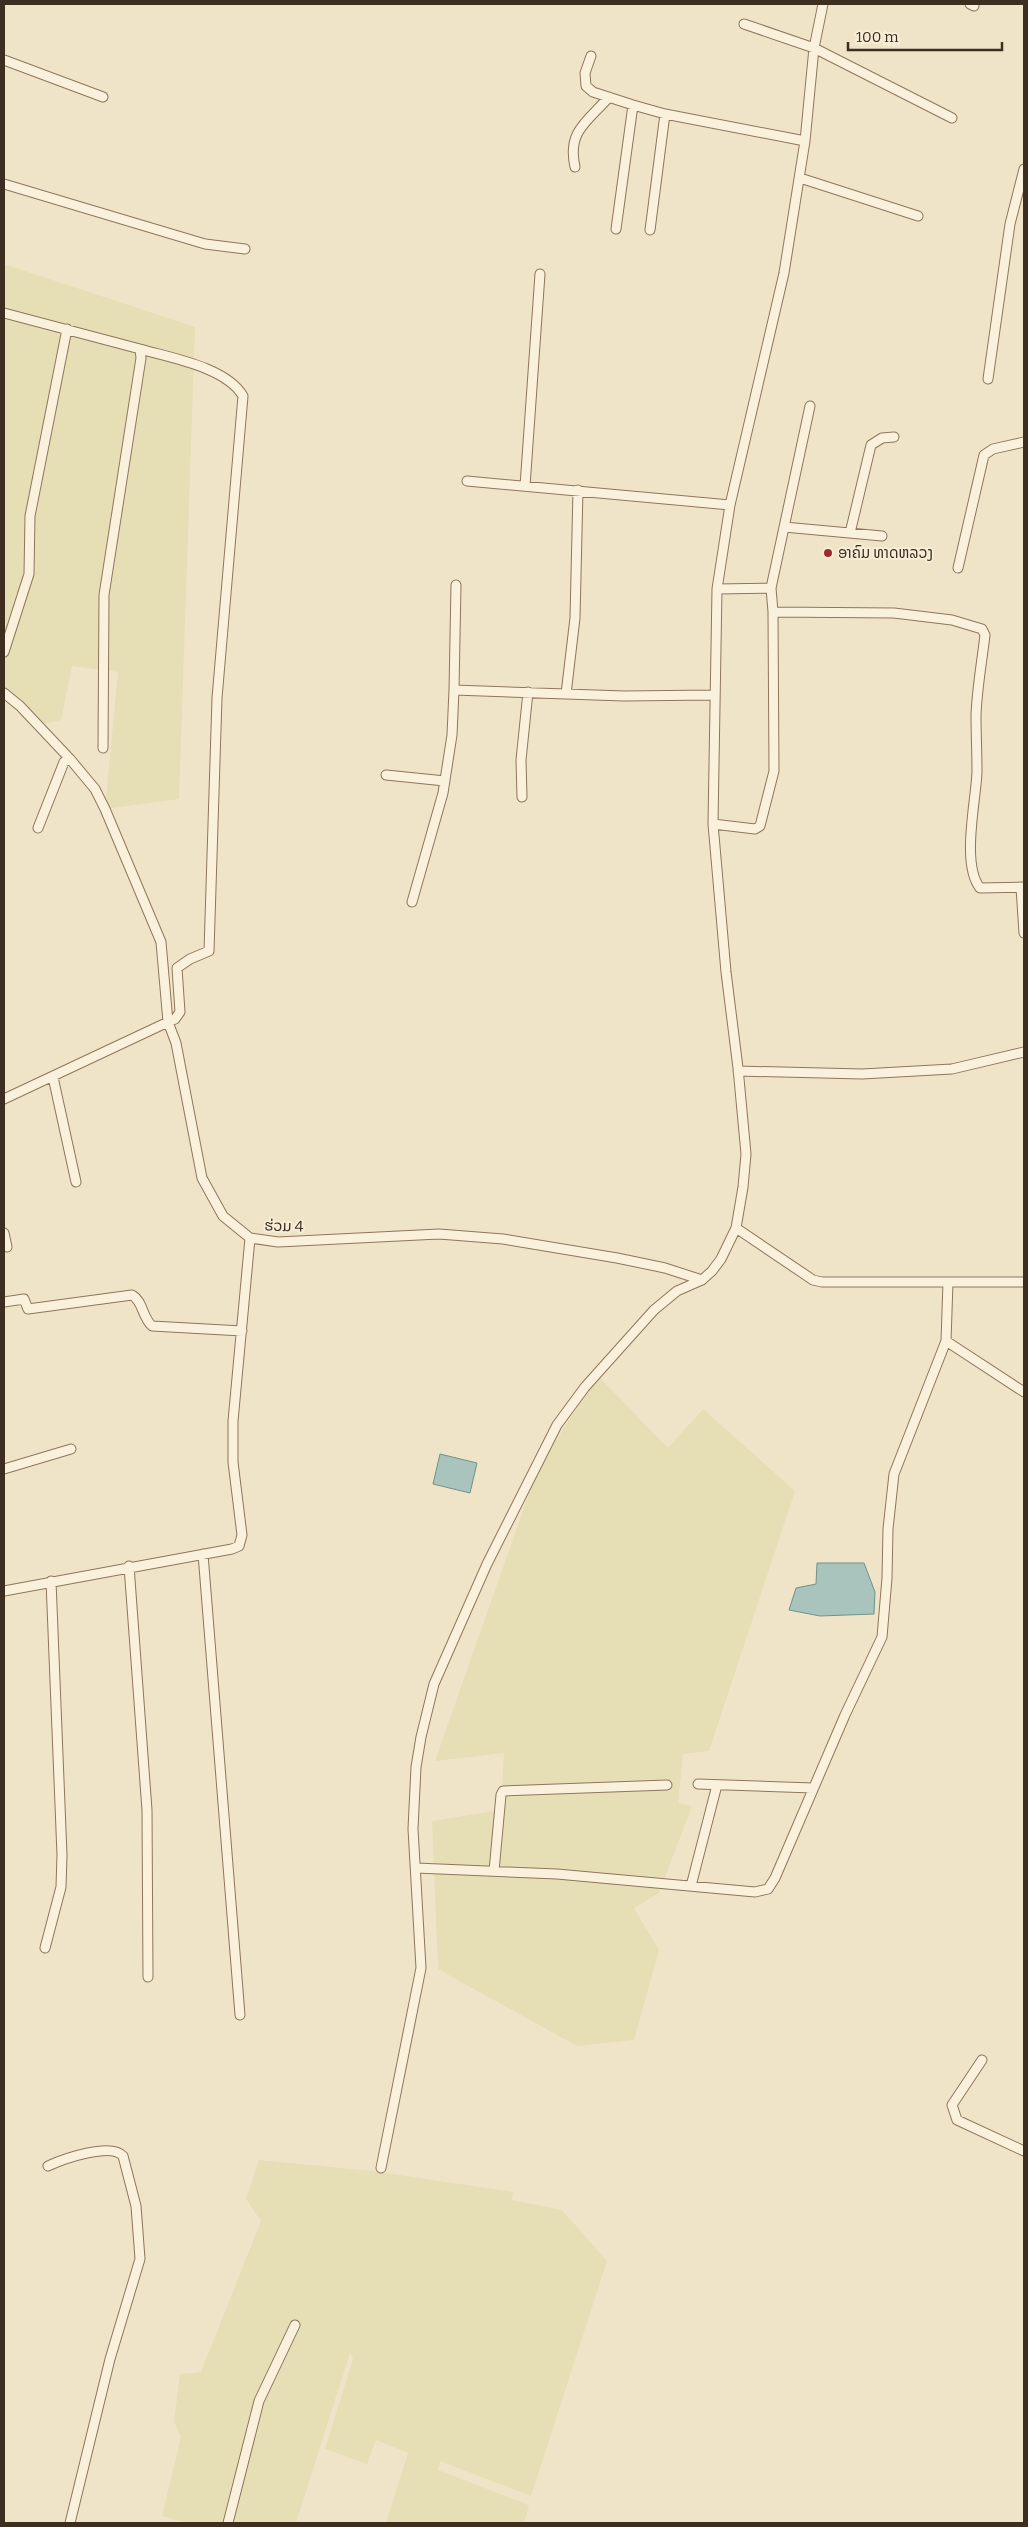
<svg xmlns="http://www.w3.org/2000/svg" width="1028" height="2527" viewBox="0 0 1028 2527" font-family="Bitter,'Noto Sans Lao',serif">
  <rect width="100%" height="100%" fill="#f0e4c8"/>
  <!-- farmland -->
  <path fill="#e6deb5" d="M4 264 195 327 179 799 105 809 118 672 72 666 61 720 39 725 4 697Z
    M598 1376 668 1448 703 1409 795 1491 709 1751 683 1754 678 1803 692 1806 659 1893 634 1908 659 1950 634 2040 577 2046 438 1969 432 1821 501 1810 504 1753 435 1761 538 1468Z
    M259 2160 372 2171 513 2192 512 2200 562 2210 607 2261 531 2496 440 2461 438 2470 529 2505 524 2523H386L408 2453 376 2440 367 2464 325 2449 353 2359 350 2353 296 2523H188L162 2516 181 2437 174 2422 180 2374 201 2372 261 2221 246 2199Z"/>
  <!-- water -->
  <path fill="#a9c4bc" stroke="#6f938a" d="M440 1454 477 1463 470 1493 433 1484Z
    M817 1563H864L875 1592 874 1614 820 1616 789 1610 796 1588 816 1584Z"/>
  <g fill="none" stroke-linecap="round" stroke-linejoin="round">
    <defs>
      <path id="minor" d="M970 4 974 6
        M744 24 814 48 952 118
        M591 56 585 73 586 86 593 92 633 105
        M4 60 103 97
        M575 167C567 131 587 122 609 97
        M800 178 918 216
        M4 184 205 244 245 249
        M616 229 633 105 665 114 805 141
        M650 230 665 114
        M4 313 140 349 141 358 104 595 103 748
        M988 379 1010 224 1024 169
        M810 406 771 588 773 612 894 613 952 620 982 629 985 635C982 661 977 688 976 715 976 734 977 753 977 772 976 801 961 864 980 888L1024 887
        M467 481 730 505
        M525 486 540 274
        M784 527 882 536
        M850 533 871 445 882 438 894 437
        M958 568 984 455 993 449 1024 442
        M456 585 454 690 624 696 714 695
        M717 589 771 588
        M4 652 29 574 30 516 67 329
        M4 693 20 706 70 759 95 789 105 809 161 942 168 1022 175 1019 180 1012 177 968 190 959 209 951 217 698 243 396C226 367 171 358 140 349
        M566 694 575 618 578 490
        M386 775 445 781
        M522 797 521 760 528 692
        M713 824 755 829 760 826 774 771 773 612
        M38 828 64 762 70 759
        M1021 888 1024 933
        M412 902 443 793 452 735 454 690
        M738 1071 862 1074 952 1069 1024 1052
        M53 1077 76 1182
        M4 1099 168 1022 176 1043 202 1178 223 1216 250 1238 278 1242 439 1234 503 1239 617 1258 665 1268 702 1280
        M736 1228 813 1280 822 1282H1024
        M4 1233 7 1247
        M4 1302 24 1299 28 1309 132 1295C143 1301 142 1317 152 1326L242 1331
        M946 1341 1024 1392
        M4 1469 71 1449
        M203 1554 240 2015
        M129 1566 147 1810 148 1977
        M4 1591 232 1549 239 1546 242 1535 233 1462V1421L250 1238
        M698 1784 813 1788
        M416 1868 557 1874 755 1892 768 1889 775 1878 845 1715 882 1637 887 1578 888 1529 894 1474 946 1341 948 1282
        M494 1871 501 1795 503 1791 667 1785
        M691 1886 717 1785
        M45 1948 61 1887 62 1855 51 1581
        M982 2060 952 2105 957 2120 1024 2151
        M48 2166C63 2159 111 2142 123 2156L136 2206 140 2259 110 2359 70 2523
        M381 2168 421 1968 413 1829 416 1767 421 1737 434 1684 487 1564 557 1425 585 1387 654 1310 677 1291 702 1280 712 1271 721 1259 736 1228 743 1187 746 1154 738 1068 726 972 713 824 717 589 730 505 784 273 805 141 814 48 823 4
        M228 2523 259 2401 295 2325"/>
    </defs>
    <!-- minor casing -->
    <use href="#minor" stroke="#8d765c" stroke-width="11"/>
    <!-- minor -->
    <use href="#minor" stroke="#faf1dc" stroke-width="9"/>
  </g>
  <!-- markers -->
  <circle fill="#9e2a2b" stroke="#f7eed8" stroke-width="2" cx="828" cy="553" r="5"/>
  <g text-anchor="middle" dominant-baseline="central" stroke-width="4" stroke-linejoin="round" paint-order="stroke">
    <!-- poi labels -->
    <g font-size="15" fill="#3d2e20" stroke="#f7eed8" text-anchor="start">
      <text x="838" y="553">ອາຄົມ ທາດຫລວງ</text>
    </g>
    <!-- street labels -->
    <g font-size="15" fill="#3d2e20" stroke="#f7eed8">
      <text transform="translate(284 1226) rotate(2)">ຮ່ວມ 4</text>
    </g>
  </g>
  <!-- border -->
  <rect width="1028" height="2527" fill="none" stroke="#3d2e20" stroke-width="10"/>
  <!-- scale -->
  <path d="M848 42v8h154v-8" fill="none" stroke="#3d2e20" stroke-width="2.5"/>
  <text x="856" y="42" font-size="15" fill="#3d2e20" stroke="#f7eed8" stroke-width="4" paint-order="stroke">100 m</text>
</svg>
